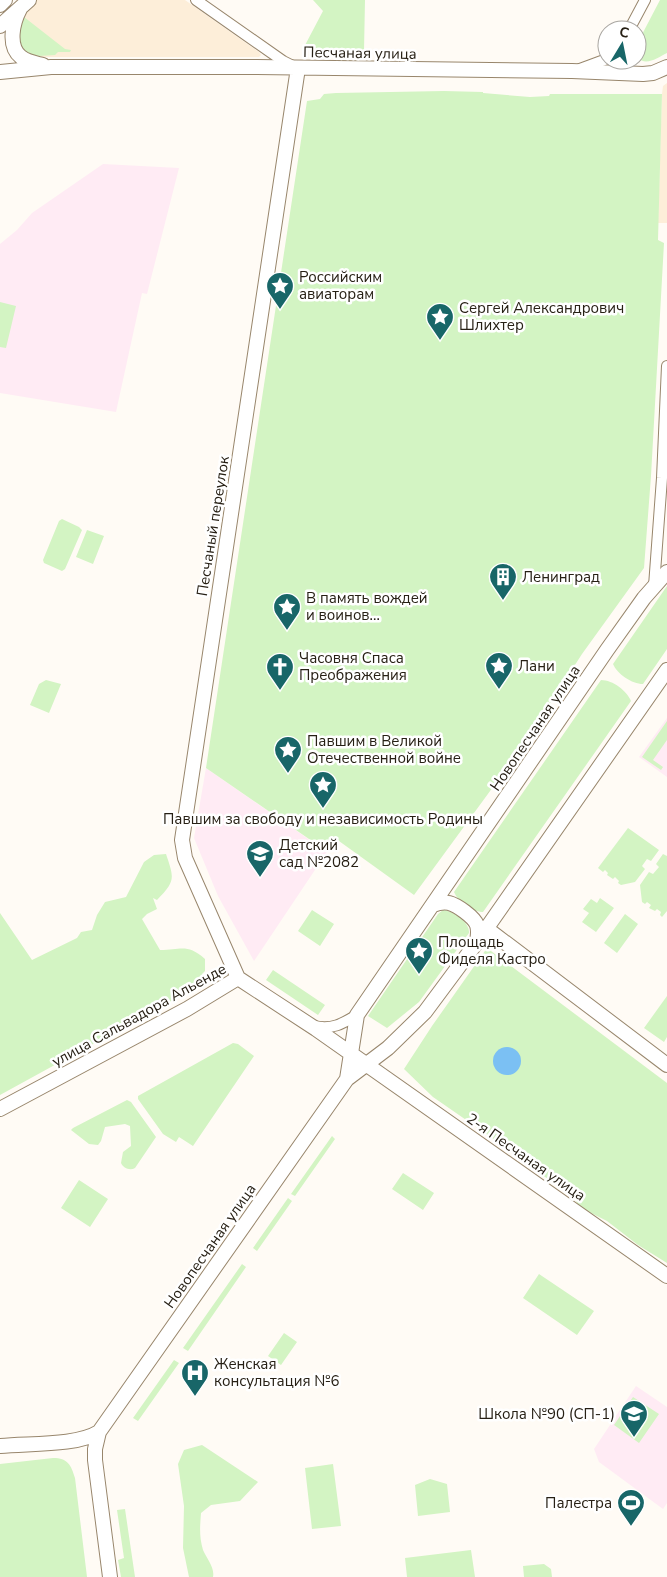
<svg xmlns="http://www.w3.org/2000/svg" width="667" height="1577" viewBox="0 0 667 1577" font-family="'Nunito Sans',sans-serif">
  <rect width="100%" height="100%" fill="#fffbf5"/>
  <!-- built -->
  <path fill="#fdeed9" d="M36 0H185L259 52 261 55 259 57H32L26 55 23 15Z
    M667 83V223H658L662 94 663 86Z"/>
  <!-- education -->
  <path fill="#ffebf4" d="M103 164 179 168 147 294 142 293 116 412 0 393V244L17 230 32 213Z
    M667 718V777L639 757Z
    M206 768 327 852 254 961 218 896 194 838Z
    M636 1386 667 1407V1503L663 1509 599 1462 594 1449Z"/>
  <!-- green -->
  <path fill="#d3f4c3" d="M313 0H365L364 51 303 49 323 11Z
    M660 0H667V53C657 58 647 66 637 58V44Z
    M24 17 65 49 71 50 70 52H58L55 55C48 55 38 57 31 55 15 51 16 28 24 17Z
    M444 91 483 92V93L530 97 549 96 550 94H662L658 240 664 243 651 476 644 568 582 654 520 750 414 895 332 836 322 848 206 768 307 101 320 99 324 94 336 93Z
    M0 302 16 306 6 348 0 347Z
    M62 519 79 527 82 530 65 569 62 571 44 563 43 560 59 521Z
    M87 530 104 536 93 564 76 557Z
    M667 586V649L643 684C632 684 617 674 613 664Z
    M46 680 61 684 49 713 30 705 39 684Z
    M601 680C613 680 627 691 631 701L483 912C473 912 458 902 454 892Z
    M667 721V740L653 760 663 767 661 770 642 757Z
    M628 828 659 850 651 861 647 859 642 866 645 869 635 882 621 885 618 883 619 881 615 877 613 879 607 875 608 873 605 870 603 872 598 868Z
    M166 854C174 878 176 881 157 900L153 898 157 909 147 914 142 919 160 950C181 950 187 943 205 959V971L202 974 206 982 0 1095V913L32 960 77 938 81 932 92 930 97 915 105 902 126 897 144 862 154 855Z
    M663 854 667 856V911L662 917 660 915 661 912 657 909 655 911 649 908 651 905 647 902 645 904 642 902 640 885 649 872 653 874 659 867 656 864Z
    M600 898 614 908 596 932 582 922 589 913 583 909 591 899 597 903Z
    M312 910 334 924 320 946 298 931Z
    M443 910C453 911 470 922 469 933L419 1002 387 1028 368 1016 438 914Z
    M625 914 638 924 617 953 604 943Z
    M487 948 667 1083V1263L638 1245 607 1221 581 1208 569 1192 534 1170 508 1149 433 1097 404 1069 432 1026Z
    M273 970 325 1005 318 1015 266 980Z
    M667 996V1037L664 1042 644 1028Z
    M233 1043 238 1044 254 1056 193 1146 179 1137 176 1142 163 1134 138 1099V1096Z
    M127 1100 131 1102 156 1137 135 1168C130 1171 123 1168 121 1163L123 1152 131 1146 130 1126 125 1124 105 1127 101 1141 98 1145 89 1144 71 1130 73 1128Z
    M332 1136 335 1139 295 1196 291 1194Z
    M403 1173 434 1193 423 1210 392 1189Z
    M79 1180 108 1199 90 1227 61 1208Z
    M288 1198 292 1201 257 1251 253 1248Z
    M242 1264 246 1267 188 1351 183 1348Z
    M539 1274 594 1311 577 1335 523 1298Z
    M284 1333 297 1342 281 1365 268 1356Z
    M174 1360 179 1363 138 1421 133 1418Z
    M633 1397 659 1414 639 1443 614 1425Z
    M202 1445 258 1482 240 1501 211 1505 201 1513C200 1526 199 1537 203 1550 207 1559 215 1568 213 1577H189L183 1548 184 1506 178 1464 184 1450Z
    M53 1458C68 1458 71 1465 75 1478L87 1577H0V1464Z
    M333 1464 341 1526 312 1529 305 1468Z
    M430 1479 447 1484 450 1512 418 1516 415 1485Z
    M125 1509 135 1577H121L118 1560 124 1558 117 1510Z
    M471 1550 475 1577H407L405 1558Z
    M544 1564 551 1569 552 1577H524L523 1566Z"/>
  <!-- water -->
  <path fill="#7bc0f3" d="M493 1061a14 14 0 1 1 28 0a14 14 0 1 1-28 0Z"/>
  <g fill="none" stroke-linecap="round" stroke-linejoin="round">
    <defs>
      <path id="street" d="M196 0 283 61 293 66
        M629 30 645 0
        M580 69 607 59
        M654 586 662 478 667 366
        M314 1026C332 1030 342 1024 357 1015"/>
      <path id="secondary" d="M0 5 5 0
        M20 9C13 22 7 46 21 57 27 62 35 63 43 65
        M0 26 29 0
        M0 72 51 67H257L572 71 643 74 653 73 667 67
        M433 905C438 903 444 902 449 903 457 905 474 917 477 925 479 931 478 935 477 941
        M486 928 667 1065
        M238 978 185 858 182 840 298 68
        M238 978 316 1029 667 1276
        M347 1079 357 1015 607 650 644 598 667 572
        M0 1109 187 1009 238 978
        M0 1446C28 1443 77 1446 99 1432
        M110 1577 95 1460V1449L99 1432 347 1079 388 1048 425 1012 477 942 667 670"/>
    </defs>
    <!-- street casing -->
    <use href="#street" stroke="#98866c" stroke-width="12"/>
    <!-- secondary casing -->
    <use href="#secondary" stroke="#98866c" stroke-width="16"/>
    <!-- street -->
    <use href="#street" stroke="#fff" stroke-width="10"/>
    <!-- secondary -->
    <use href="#secondary" stroke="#fff" stroke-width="14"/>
  </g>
  <!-- icons -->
  <defs>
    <symbol id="sight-pin" viewBox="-11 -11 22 30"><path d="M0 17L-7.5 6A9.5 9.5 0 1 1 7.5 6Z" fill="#186668" stroke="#fff"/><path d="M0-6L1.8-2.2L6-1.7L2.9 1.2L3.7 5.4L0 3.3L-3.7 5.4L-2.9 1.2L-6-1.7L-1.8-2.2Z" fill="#fff"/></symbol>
    <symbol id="building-pin" viewBox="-11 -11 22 30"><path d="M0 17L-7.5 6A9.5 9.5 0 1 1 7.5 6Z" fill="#186668" stroke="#fff"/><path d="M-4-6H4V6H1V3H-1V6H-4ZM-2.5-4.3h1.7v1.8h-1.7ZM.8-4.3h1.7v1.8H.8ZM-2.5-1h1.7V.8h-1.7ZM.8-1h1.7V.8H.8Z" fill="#fff"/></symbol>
    <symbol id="church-pin" viewBox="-11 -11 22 30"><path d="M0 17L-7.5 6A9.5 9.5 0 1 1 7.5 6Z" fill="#186668" stroke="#fff"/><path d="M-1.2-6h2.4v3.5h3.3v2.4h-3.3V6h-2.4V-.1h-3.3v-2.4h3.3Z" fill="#fff"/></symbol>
    <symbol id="school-pin" viewBox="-11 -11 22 30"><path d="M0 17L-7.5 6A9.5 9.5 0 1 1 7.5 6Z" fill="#186668" stroke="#fff"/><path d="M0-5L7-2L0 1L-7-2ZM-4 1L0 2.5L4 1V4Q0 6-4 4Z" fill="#fff"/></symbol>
    <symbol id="hospital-pin" viewBox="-11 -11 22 30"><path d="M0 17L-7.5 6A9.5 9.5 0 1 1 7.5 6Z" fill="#186668" stroke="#fff"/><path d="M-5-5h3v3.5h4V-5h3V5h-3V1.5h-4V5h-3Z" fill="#fff"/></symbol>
    <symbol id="stadium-pin" viewBox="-11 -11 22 30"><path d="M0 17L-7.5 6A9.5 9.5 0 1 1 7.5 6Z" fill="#186668" stroke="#fff"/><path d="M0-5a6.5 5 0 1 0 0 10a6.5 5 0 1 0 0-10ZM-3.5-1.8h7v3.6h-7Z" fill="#fff"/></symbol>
  </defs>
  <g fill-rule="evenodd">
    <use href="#sight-pin" x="264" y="270" width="32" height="43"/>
    <use href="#sight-pin" x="424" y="301" width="32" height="43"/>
    <use href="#building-pin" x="487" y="561" width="32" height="43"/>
    <use href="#sight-pin" x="271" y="591" width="32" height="43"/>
    <use href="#sight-pin" x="483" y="650" width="32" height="43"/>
    <use href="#church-pin" x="264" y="651" width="32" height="43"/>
    <use href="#sight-pin" x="272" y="734" width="32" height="43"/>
    <use href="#sight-pin" x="307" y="769" width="32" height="43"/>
    <use href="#school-pin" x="244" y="838" width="32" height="43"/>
    <use href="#sight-pin" x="403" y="935" width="32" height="43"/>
    <use href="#hospital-pin" x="179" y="1357" width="32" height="43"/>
    <use href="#school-pin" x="618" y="1398" width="32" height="43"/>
    <use href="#stadium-pin" x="615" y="1487" width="32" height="43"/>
  </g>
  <g text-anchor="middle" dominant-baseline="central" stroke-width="5" stroke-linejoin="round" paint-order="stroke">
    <!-- street labels -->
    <g font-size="15" fill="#272015" stroke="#fff">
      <text transform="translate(360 53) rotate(1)">Песчаная улица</text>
      <text transform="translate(213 526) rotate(-81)">Песчаный переулок</text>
      <text transform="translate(535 728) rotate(-56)">Новопесчаная улица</text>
      <text transform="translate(139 1015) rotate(-29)">улица Сальвадора Альенде</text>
      <text transform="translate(526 1157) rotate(35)">2-я Песчаная улица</text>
      <text transform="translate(210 1246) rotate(-55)">Новопесчаная улица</text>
    </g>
    <!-- poi labels -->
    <g font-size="15" fill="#272015" stroke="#fff" text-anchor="start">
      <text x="299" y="277">Российским<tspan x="299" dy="17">авиаторам</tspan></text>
      <text x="459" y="308">Сергей Александрович<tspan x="459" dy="17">Шлихтер</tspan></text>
      <text x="522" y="577">Ленинград</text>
      <text x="306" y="598">В память вождей<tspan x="306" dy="17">и воинов...</tspan></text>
      <text x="299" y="658">Часовня Спаса<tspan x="299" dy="17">Преображения</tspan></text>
      <text x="518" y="666">Лани</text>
      <text x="307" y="741">Павшим в Великой<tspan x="307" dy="17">Отечественной войне</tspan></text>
      <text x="323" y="819" text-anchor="middle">Павшим за свободу и независимость Родины</text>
      <text x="279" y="845">Детский<tspan x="279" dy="17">сад №2082</tspan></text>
      <text x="438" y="942">Площадь<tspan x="438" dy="17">Фиделя Кастро</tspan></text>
      <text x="214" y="1364">Женская<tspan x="214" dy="17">консультация №6</tspan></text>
      <text x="615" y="1414" text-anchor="end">Школа №90 (СП-1)</text>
      <text x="612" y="1503" text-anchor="end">Палестра</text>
    </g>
  </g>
  <!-- north arrow -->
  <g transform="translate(622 45) rotate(10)"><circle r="24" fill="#ffffff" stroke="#a9a6a1"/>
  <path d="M0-4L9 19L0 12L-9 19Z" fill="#186668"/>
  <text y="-8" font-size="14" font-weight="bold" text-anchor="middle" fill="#272015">С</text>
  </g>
</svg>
